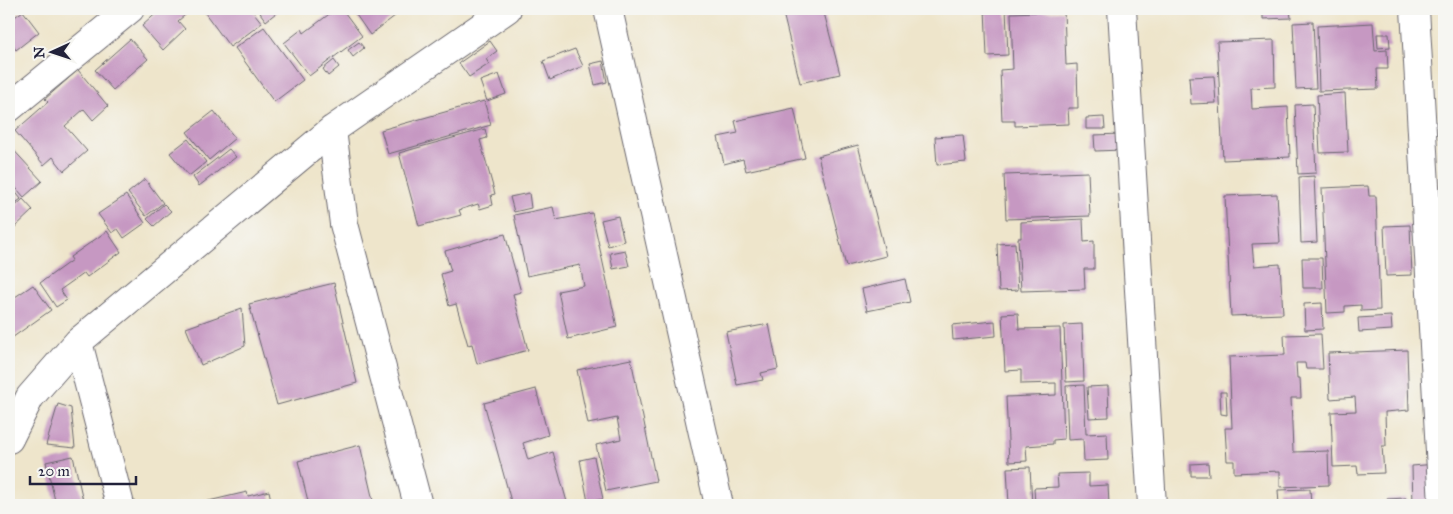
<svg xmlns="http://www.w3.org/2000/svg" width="1453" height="514" viewBox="0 0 1453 514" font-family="'IM FELL Great Primer',serif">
  <rect width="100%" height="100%" fill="#f6f6f2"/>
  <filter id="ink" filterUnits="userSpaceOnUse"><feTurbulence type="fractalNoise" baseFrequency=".02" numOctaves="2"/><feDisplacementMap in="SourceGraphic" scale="10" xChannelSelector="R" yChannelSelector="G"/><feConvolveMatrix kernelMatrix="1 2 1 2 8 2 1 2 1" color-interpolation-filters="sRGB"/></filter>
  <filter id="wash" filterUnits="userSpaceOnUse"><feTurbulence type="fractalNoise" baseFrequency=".0096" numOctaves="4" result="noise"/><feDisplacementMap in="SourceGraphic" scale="20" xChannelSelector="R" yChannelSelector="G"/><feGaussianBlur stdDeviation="1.12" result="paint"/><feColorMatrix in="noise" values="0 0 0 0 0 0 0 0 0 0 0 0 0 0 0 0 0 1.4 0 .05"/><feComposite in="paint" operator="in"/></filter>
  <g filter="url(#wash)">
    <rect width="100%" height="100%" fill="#eee5cb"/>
    <g id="blocks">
      <!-- building -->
      <path fill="#c698c2" d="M161 9H192L178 21 185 29 163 50 142 26Z
        M202 9H251L262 23 230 47Z
        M266 9H281L266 21 260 13Z
        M336 9H342L362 36 309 76 284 43 302 29 304 33Z
        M352 9H404L370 35Z
        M782 9H823L840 74 800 83Z
        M985 9H1006L1008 55 987 56Z
        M1263 9H1290L1291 18 1263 19Z
        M23 11 39 32 16 50 9 40V21Z
        M1064 11 1066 65 1077 64 1078 108H1068L1069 124 1015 126V121H1002L1000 70 1013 69 1011 13Z
        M1313 22 1316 88 1296 89 1293 23Z
        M1373 23 1375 51 1387 50 1388 69H1377L1378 89 1319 91 1317 26Z
        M264 27 303 80 274 102 235 48Z
        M1377 34H1389L1390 47 1378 48Z
        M130 39 148 59 113 90 95 70Z
        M1274 40 1275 87 1251 88 1252 109 1288 107 1290 157 1223 160 1217 42Z
        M490 41 497 51 486 59 489 64 469 77 459 63Z
        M359 42 364 48 353 57 348 50Z
        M575 49 583 66 550 80 543 61Z
        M334 60 339 67 328 76 323 69Z
        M603 61 607 82 595 85 590 64Z
        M78 70 108 106 93 120 84 109 65 126 87 151 64 171 53 157 44 165 15 131 48 102 45 99Z
        M499 74 506 94 487 101 480 81Z
        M1214 76 1216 103 1191 104 1189 77Z
        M1345 93 1348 152 1320 153 1317 95Z
        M484 101 491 125 388 154 381 130Z
        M1313 104 1316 173 1298 174 1295 105Z
        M794 108 805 158 746 171 743 159 724 164 718 137 738 133 735 121Z
        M214 111 235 138 209 160 187 132Z
        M1104 117 1105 129H1086V118Z
        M485 129 487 138 480 140 495 194 491 195 493 205 480 209 478 204 459 210 461 215 419 226 399 153Z
        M1122 134V150L1095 151 1094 135Z
        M963 135 966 162 937 165 935 137Z
        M188 139 206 162 189 176 170 153Z
        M9 145 42 181 24 197 9 180Z
        M858 145 886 256 846 266 818 156Z
        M229 149 236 157 199 186 193 177Z
        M1088 172 1090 216 1006 219 1004 175Z
        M1314 176 1317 242 1301 243 1299 177Z
        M145 179 163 203 146 216 128 193Z
        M9 184 21 199 9 208Z
        M1368 186 1369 196H1376L1380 310 1361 311V305L1345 306V312L1327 313 1322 188Z
        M529 193 531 208 514 212 510 197Z
        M1277 194 1280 243 1252 244 1254 266 1280 264 1283 314 1231 316 1225 196Z
        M126 195 145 223 124 238 118 229 112 233 98 214Z
        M23 199 33 210 13 229 9 225V212Z
        M164 204 171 211 154 226 147 219Z
        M553 207 556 220 592 213 617 327 568 339 558 291 584 286 580 265 527 276 514 215Z
        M618 216 624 241 608 246 601 220Z
        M1083 219 1084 242 1094 241V269H1084L1085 289 1021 291 1018 238H1021V222Z
        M1410 225 1412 275 1386 276 1384 226Z
        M107 231 121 252 87 277 84 273 60 290 67 300 56 307 40 283 72 260 70 257Z
        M505 234 521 292 513 294 528 350 477 364 472 344 468 345 456 304 449 306 441 274 451 271 445 251Z
        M1015 243 1018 290 999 291 997 244Z
        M625 250 629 266 613 269 610 253Z
        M1302 258H1322L1323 288H1303Z
        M905 279 910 302 867 311 862 289Z
        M334 283 357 383 277 405 249 304Z
        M33 285 51 310 9 340V301Z
        M1322 303 1323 329 1305 330 1304 304Z
        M242 308 245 346 201 365 186 328Z
        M1018 313 1019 329 1060 328 1064 439 1053 440V444L1026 446 1027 461 1009 462 1006 397 1056 395V383L1021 384V370L1005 371 1002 314Z
        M1391 316 1392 330 1359 332 1358 318Z
        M995 321 996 336 953 340 952 325Z
        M769 324 778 369 761 373 763 380 737 385 726 332Z
        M1082 324 1084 381 1066 382 1064 325Z
        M1321 334 1323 369H1306L1305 363H1296L1297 378H1300L1301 398H1291L1293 452 1328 451 1329 485 1280 487V471L1234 473V461H1227L1225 428H1232L1229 357 1285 355 1284 335Z
        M1407 350 1409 410 1385 412 1386 446H1382L1384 473 1358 474 1357 466 1333 467 1331 412 1356 411 1355 397 1330 399 1328 353Z
        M631 359 656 481 606 491 596 445 621 439 617 418 588 424 577 370Z
        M1084 385 1086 434 1107 433 1108 460 1084 461 1083 439 1068 440 1066 386Z
        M1108 386 1109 417 1089 418 1087 387Z
        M536 389 548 435 523 443 528 460 553 452 567 502 555 505H512L484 403Z
        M1220 392H1226L1227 415 1221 414Z
        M58 404 71 408 75 448 46 445Z
        M360 445 374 505H309L298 461Z
        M73 456 84 505H56L46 462Z
        M594 457 603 499 588 502 580 460Z
        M1208 463 1209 476H1191V464Z
        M1436 464 1437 505H1413L1412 466Z
        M1030 467 1032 505H1009L1007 468Z
        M1089 473V486L1108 485 1109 505H1035L1034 488 1058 487 1057 474Z
        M1310 489 1311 505H1279L1278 490Z
        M269 491 272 505H201L200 503 247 492 248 496Z
        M1406 498 1407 505H1387V499Z"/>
    </g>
  </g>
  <g filter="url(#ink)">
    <use href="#blocks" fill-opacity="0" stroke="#69666d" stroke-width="1"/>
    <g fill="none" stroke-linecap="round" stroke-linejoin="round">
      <defs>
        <path id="street" d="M608 9 719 505
          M1122 9 1152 505
          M1415 9 1443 505
          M9 108 130 9
          M332 130 344 224 418 505
          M78 342 120 505
          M9 439 30 397 78 342 332 130 507 9"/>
      </defs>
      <!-- street casing -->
      <use href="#street" stroke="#69666d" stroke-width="30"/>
      <!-- street -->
      <use href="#street" stroke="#fff" stroke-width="28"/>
    </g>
  </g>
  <!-- margin -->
  <rect width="1453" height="514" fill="none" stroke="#f6f6f2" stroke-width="30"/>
  <!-- north arrow -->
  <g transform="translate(52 52) rotate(267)" stroke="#f6f6f2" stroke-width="4" paint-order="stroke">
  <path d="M0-4L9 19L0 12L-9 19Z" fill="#22223b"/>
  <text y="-8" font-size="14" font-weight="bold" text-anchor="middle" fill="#22223b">N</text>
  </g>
  <!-- scale -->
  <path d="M30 476v8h106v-8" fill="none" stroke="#22223b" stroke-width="2.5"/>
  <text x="38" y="476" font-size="15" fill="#22223b" stroke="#f6f6f2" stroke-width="4" paint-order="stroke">20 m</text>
</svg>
